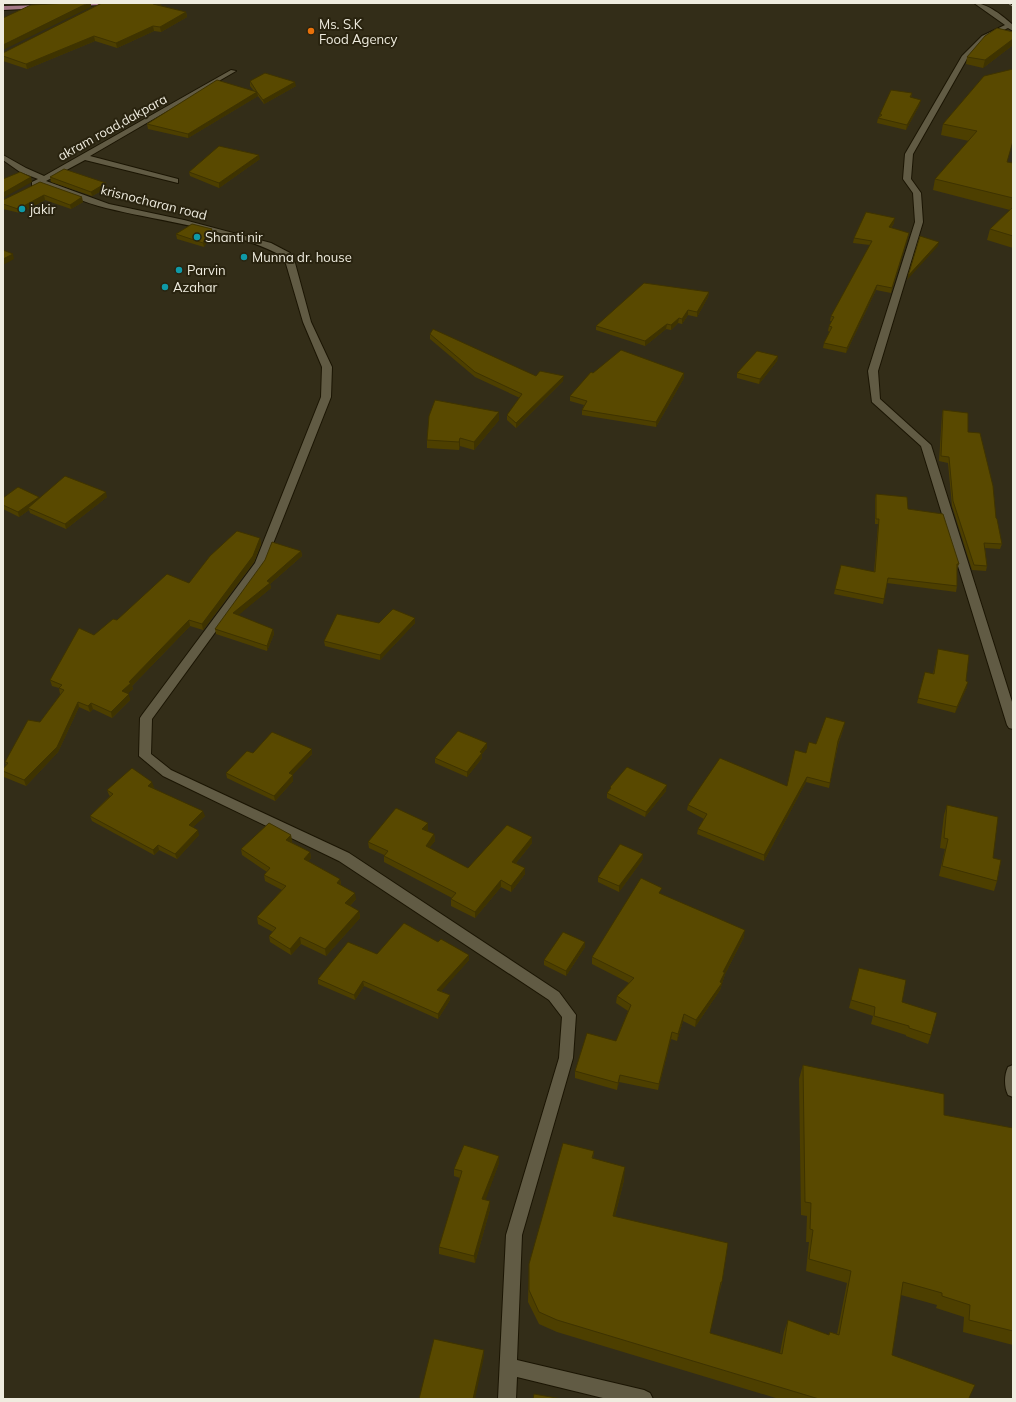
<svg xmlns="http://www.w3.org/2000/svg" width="1016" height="1402" viewBox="0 0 1016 1402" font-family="Mulish,sans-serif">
  <rect width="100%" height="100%" fill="#332d18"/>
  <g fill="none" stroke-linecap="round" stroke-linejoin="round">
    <defs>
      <path id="minor" d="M974 3C987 3 1003 16 1013 25V31L1008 28 986 38 968 57 913 154 911 179 921 193 923 222 878 371 880 399 931 445 1013 705V729L1009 728 1007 725 921 446 872 402 868 371 915 222 913 193 903 179 905 154 962 56 982 36 1005 25Z
        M231 70 236 71 90 156 178 179V183L85 160 46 181 109 204 184 220 271 243 290 253 295 263 311 322 332 367 331 397 265 564 152 719 151 754 171 770 349 853 559 992 576 1015 573 1058 522 1235 517 1360 644 1390 650 1393 653 1399H607L517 1377 516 1399H498L506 1235 559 1058 562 1017 549 1000 339 861 163 776 139 756 140 718 142 715 255 563 321 397 322 367 303 322 284 257C232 229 163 222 106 208 84 203 62 192 40 185L32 186V182L38 179 20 172 3 160V155L26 168 44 176Z
        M1013 1065V1097L1008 1095C1004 1087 1004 1075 1008 1067Z"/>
      <path id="primary" d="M73 3H104L101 5 76 6Z
        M46 5V7L44 8 3 10V6Z"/>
    </defs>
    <!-- minor casing -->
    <use href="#minor" stroke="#1b1503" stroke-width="2"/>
    <!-- primary casing -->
    <use href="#primary" stroke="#1b1503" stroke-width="2"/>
    <!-- minor -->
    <use href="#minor" fill="#615b44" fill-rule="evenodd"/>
    <!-- primary -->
    <use href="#primary" fill="#a67a88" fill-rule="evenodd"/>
    <defs>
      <path id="rail" d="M1010 3 1013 5"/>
    </defs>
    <!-- rail casing -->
    <use href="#rail" stroke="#b4b0a0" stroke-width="3"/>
    <!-- rail -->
    <use href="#rail" stroke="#29230f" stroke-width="2" stroke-dasharray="5.5" stroke-linecap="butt"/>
  </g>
  <!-- wall -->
  <path fill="#4d3f00" d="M102 3H163L159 5 186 12 187 17 161 32 154 31 117 48 95 41 27 69 3 61V53Z
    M1013 32V45L983 68 966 64 967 57Z
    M984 76 1008 162 1013 163V248L987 240 990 229 1010 210 933 190 935 179 969 141 941 135 943 124Z
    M250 81 296 86 264 104 258 96 188 138 148 129 147 124 254 91 250 86Z
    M912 93 911 98 920 104 906 130 877 123 878 118 879 117 880 114Z
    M260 159 219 188 190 176 189 172Z
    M50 177 107 188 92 196 51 182Z
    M40 182 83 202 71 209 45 200 20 213 3 209V200Z
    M894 223 891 228 909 233 891 293 876 290 846 353 823 348 824 343 830 332 828 331 829 326 832 321H830L831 316 870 245 853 243 854 238Z
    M176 234H213L204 247 177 239Z
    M709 292 708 297 697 317 688 315 682 324 678 323 671 330 666 329 645 346 596 330V326Z
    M430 334 536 376 563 381 516 428 507 420V415L520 398 475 377 430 339Z
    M778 356 777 361 759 384 737 378V373Z
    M593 373 684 378 656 427 582 415V410L584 405 570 401V396Z
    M943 410 968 432 996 518 1002 544 1000 549 985 548 987 566 986 571 972 570 952 506 948 463 939 461 942 415Z
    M499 420 474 450 460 446 459 450 427 448V440Z
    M876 494 908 509 959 564 957 569V586L956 592 887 583 883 604 834 594 835 589 874 572 878 524H875V499Z
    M107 497 66 529 30 513 29 510 19 517 3 509V498H39Z
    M260 538 261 544 254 562 203 630 190 626 132 686 133 689 128 693 130 700 112 718 93 709 90 712 79 707 58 752 26 786 4 777 3 769 6 765 5 762 40 722 61 694H60L59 688 52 686 50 680 94 635 117 620 189 583Z
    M301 551 302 556 270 584 271 588 238 615 273 629 274 634 267 651 216 634 215 629Z
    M415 618V623L380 660 325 646 324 641Z
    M938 649 967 687 955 713 917 703 925 672 933 674Z
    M844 727 838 745 829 788 806 782 764 861 697 834 698 829 704 819 687 810 688 805 787 786 806 753 816 744Z
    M487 748 482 754V758L467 777 435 763V758Z
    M253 753 312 754 292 775 293 781 275 801 227 778 226 773Z
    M154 787 153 788 205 816 193 827 199 835 177 859 159 850 154 855 92 821 90 816 110 796 109 795 107 790Z
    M610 787 666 791 645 817 607 798V793L610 789Z
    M947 805 993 858 997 881 994 891 939 876 945 849 940 848 944 815Z
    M428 830 427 831 434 834 435 841 429 848 468 868 532 837V843L516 863 525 874 511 892 501 887 475 918 451 906V899L452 898 384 862V855L369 848 368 842Z
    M291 835 292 842H291L310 852 311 858 308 861 340 879 341 885 356 899 350 906 359 911 360 918 326 956 301 944 291 955 270 942 269 936 273 932 258 924 257 917 282 890 265 881 264 875 267 872 242 855 241 849Z
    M643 854V859L619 892 598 882V877Z
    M662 894 744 937 725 974 720 990 695 1027 683 1021 677 1041 671 1039 658 1090 619 1082 617 1090 575 1078V1071L616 1041 628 1011 616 1003 617 996 629 983 592 964V957Z
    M585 942V947L566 976 544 965V960Z
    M469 960 441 991 450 995V1000L438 1019 364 986 355 1000 318 984V979Z
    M859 968 902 1002 931 1035 928 1044 906 1036V1035L871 1024 873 1016 849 1008Z
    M803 1065 944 1115 1013 1128V1345L963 1332 964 1317 936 1308 937 1305 901 1295 892 1355 971 1399H779L557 1332 539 1324 528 1302 529 1264 594 1151 593 1159 624 1180 615 1216 722 1282 719 1294H718L710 1333 780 1353 784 1332 788 1320 829 1335 830 1332 837 1334 847 1283 806 1271 809 1242H806L807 1216 801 1215 799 1079Z
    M499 1156V1163L485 1200 490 1201V1209L475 1263 439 1254V1247L460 1178 454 1176V1169Z"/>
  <!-- shaded-wall -->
  <path fill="#3e3300" d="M88 3H91V7L3 50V45Z
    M154 3H163L154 9 153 4Z
    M186 12 187 17 161 32 160 27Z
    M153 26 154 31 117 48 116 43Z
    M94 36 95 41 27 69 26 64Z
    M1013 39V45L983 68 985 60Z
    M295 82 296 86 264 104 263 100Z
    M257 92 258 96 188 138V134Z
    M921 100 920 104 906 130 907 125Z
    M259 155 260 159 219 188V183Z
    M31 177 32 182 3 198V193Z
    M106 183 107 188 92 196 91 192Z
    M44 195 45 200 20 213 18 209Z
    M82 197 83 202 71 209 70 205Z
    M895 218 894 223 888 232 889 227Z
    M212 229 213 234 204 247 203 243Z
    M909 233 908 238 891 293 892 288Z
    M939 242 938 246 907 280 908 276Z
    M13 254 14 259 3 265V259Z
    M877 285 876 290 846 353 847 348Z
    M709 292 708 297 697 317V312Z
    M688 310V315L682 324V319Z
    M679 318 678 323 671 330V325Z
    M667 324 666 329 645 346V341Z
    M778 356 777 361 759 384 760 379Z
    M684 373V378L656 427V422Z
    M564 376 563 381 516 428V423Z
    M499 412V420L474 450V442Z
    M460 438V446L459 450V442Z
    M106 492 107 497 66 529 65 524Z
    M39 497 40 502 28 508 29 510 19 517 18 512Z
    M260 538 261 544 254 562 203 630 202 624Z
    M301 551 302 556 270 584 271 588 234 619 233 613 267 581Z
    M415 618V623L380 660V655Z
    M189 620 190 626 132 686 133 689 124 697 122 691 129 682Z
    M273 629 274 634 267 651V646Z
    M968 682 967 687 955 713 957 707Z
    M129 694 130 700 112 718 111 712Z
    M78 702 79 707 58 752 26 786 24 780Z
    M91 703 93 709 90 712 88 706Z
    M845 722 844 727 837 746 838 741Z
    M487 743V748L482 754V758L467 777V772L480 752Z
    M312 749V754L289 779V773Z
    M293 775V781L275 801 274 796Z
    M807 777 806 782 764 861V855Z
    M152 782 154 787 150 791 148 786Z
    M667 785 666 791 645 817 646 812Z
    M203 811 205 816 190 830 189 825Z
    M428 823V830L423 836 422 829Z
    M198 830 199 835 177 859 175 854Z
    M434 834 435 841 426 852V846Z
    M291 835 292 842 287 846 286 840Z
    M532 837V843L512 868V862Z
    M158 845 159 850 154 855 153 850Z
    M310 852 311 858 305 865 304 859Z
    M643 854V859L619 892V886Z
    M525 868V874L511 892V886Z
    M340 879 341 886 337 883Z
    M501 880V887L475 918V912Z
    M355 893 356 899 346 910 345 903Z
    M359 911 360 918 326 956 325 949Z
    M745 930 744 937 725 974 720 990 695 1027 696 1020 720 982 723 972Z
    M300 937 301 944 291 955 290 949Z
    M585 942V947L566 976V971Z
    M469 955V960L438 995 437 990Z
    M363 981 364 986 355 1000 354 995Z
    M450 995V1000L438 1019V1014Z
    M684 1014 683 1021 677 1041 678 1034Z
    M672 1032 671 1039 658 1090 659 1084Z
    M620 1075 619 1082 617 1090 618 1083Z
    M499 1156V1163L483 1207 482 1199Z
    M625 1167 624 1180 612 1228 613 1216Z
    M490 1201V1209L475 1263 474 1256Z
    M484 1350V1357L475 1399H473Z"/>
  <!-- building -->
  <path fill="#594900" stroke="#3e3300" d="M70 3H88L3 45V18L31 5Z
    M102 3H154L153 4 186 12 160 27 153 26 116 43 94 36 26 64 3 56V53Z
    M997 28 1013 32V39L985 60 967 57 985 36Z
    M1013 69V141L1007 162 1013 163V198L935 179 977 131 943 124 984 76Z
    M265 73 295 82 263 100 257 92 188 134 147 124 217 80 257 92 250 81Z
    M891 90 912 93 910 97 921 100 907 125 878 118 882 115 880 114Z
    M219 146 259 155 219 183 189 172Z
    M64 169 106 183 91 192 50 177Z
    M20 172 31 177 3 193V179Z
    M40 182 82 197 70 205 44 195 18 209 3 204V200Z
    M1013 207V236L990 229Z
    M866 212 895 218 889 227 909 233 892 288 877 285 847 348 824 343 832 327 829 326 834 317 831 316 872 241 854 238Z
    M192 224 212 229 203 243 176 234Z
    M920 236 939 242 908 276Z
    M3 250 13 254 3 259Z
    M644 283 709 292 697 312 688 310 682 319 679 318 671 325 667 324 645 341 596 326Z
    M433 329 536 376 540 371 564 376 516 423 507 415 522 394 475 372 430 334Z
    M621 350 684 373 656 422 582 410 587 401 570 396 591 372 593 373Z
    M757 351 778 356 760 379 737 373Z
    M435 400 499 412 474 442 460 438 459 442 427 440 429 416Z
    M943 410 968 413V432L980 433 993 486 996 518 997 519 1002 544 984 543 987 566 974 565 953 501 949 457 941 456Z
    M65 476 106 492 65 524 28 508Z
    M18 487 39 497 18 512 3 505V498Z
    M876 494 907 497 908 509 943 514 959 564H957V586L888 578 884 599 835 589 841 565 875 572 879 519H876Z
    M237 531 260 538 253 556 202 624 189 620 129 682 131 683 122 691 129 694 111 712 91 703 88 706 78 702 57 747 24 780 3 771V769L8 763 5 762 28 720 40 722 64 690 59 688 62 685 50 680 79 628 94 635 113 619 117 620 167 574 189 583 210 556Z
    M272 542 301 551 267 581 270 583 233 613 273 629 267 646 215 629 265 560Z
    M393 609 415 618 380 655 324 641 337 614 379 623Z
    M938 649 969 655 966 681 968 682 957 707 918 698 925 672 934 674Z
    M826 717 845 722 838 741 830 783 807 777 764 855 698 829 707 814 688 805 720 758 787 786 795 750 806 753 809 742 816 744Z
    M458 731 487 743 480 752 482 753 467 772 435 758Z
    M272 732 312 749 289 773 293 775 274 796 226 773 247 751 253 753Z
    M627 767 667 785 646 812 607 793 611 788 610 787Z
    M132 768 152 782 148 786 203 811 189 825 198 830 175 854 158 845 153 850 90 816 113 794 107 790Z
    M947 805 998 817 993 858 1001 860 997 881 942 866 948 839 944 838Z
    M396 808 428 823 422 829 434 834 426 846 468 868 507 825 532 837 512 862 525 868 511 886 501 880 475 912 451 899 456 893 384 856 388 851 368 842Z
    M269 823 291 835 286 840 310 852 304 859 340 879 337 883 355 893 345 903 359 911 325 949 300 937 290 949 269 936 276 928 257 917 286 886 264 875 270 868 241 849Z
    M620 844 643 854 619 886 598 877Z
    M641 878 662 888 659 893 745 930 723 972H725L720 982 722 983 696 1020 684 1014 678 1034 672 1032 659 1084 620 1075 618 1083 575 1071 587 1033 616 1041 631 1005 617 996 634 978 592 957Z
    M404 923 438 942 441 939 469 955 437 990 450 995 438 1014 363 981 354 995 318 979 348 942 377 954Z
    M563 932 585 942 566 971 544 960Z
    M859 968 906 980 902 1002 937 1013 931 1035 909 1028V1026L874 1016 875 1007 851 1000Z
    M803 1065 944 1094V1115L1013 1128V1331L969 1320 970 1305 942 1296V1293L903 1282 892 1355 975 1385 969 1398 971 1399H819L557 1320 539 1312 529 1290V1264L563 1143 594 1151 592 1158 625 1167 613 1216 728 1243 722 1282H721L710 1333 782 1354 788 1320 829 1335 830 1332 839 1335 851 1271 809 1259 813 1230 810 1229 811 1203 805 1202Z
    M464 1145 499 1156 482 1199 490 1201 474 1256 439 1247 462 1171 454 1169Z
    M434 1339 484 1350 473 1399H419Z
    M534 1394 562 1399H533Z"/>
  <!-- markers -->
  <circle fill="#e8710a" stroke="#29230f" stroke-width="1.5" cx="311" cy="31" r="4"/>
  <g fill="#0f9aa8" stroke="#29230f" stroke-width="1.5">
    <circle cx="22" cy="209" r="4"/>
    <circle cx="197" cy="237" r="4"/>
    <circle cx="244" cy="257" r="4"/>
    <circle cx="179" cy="270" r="4"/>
    <circle cx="165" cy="287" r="4"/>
  </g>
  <g text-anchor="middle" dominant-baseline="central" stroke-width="4" stroke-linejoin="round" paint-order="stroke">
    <!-- far-poi labels -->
    <g font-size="13" fill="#efecdf" stroke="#29230f" text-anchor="start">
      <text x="319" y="24">Ms. S.K<tspan x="319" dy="15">Food Agency</tspan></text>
      <text x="30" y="209">jakir</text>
      <text x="205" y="237">Shanti nir</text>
      <text x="252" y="257">Munna dr. house</text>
      <text x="187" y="270">Parvin</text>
      <text x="173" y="287">Azahar</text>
    </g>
    <!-- far-street labels -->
    <g font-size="13" fill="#efecdf" stroke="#29230f">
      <text transform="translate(112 127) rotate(-29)">akram road,dakpara</text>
      <text transform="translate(154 202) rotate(14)">krisnocharan road</text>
    </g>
  </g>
  <!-- border -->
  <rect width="1016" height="1402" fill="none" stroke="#efecdf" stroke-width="8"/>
</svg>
